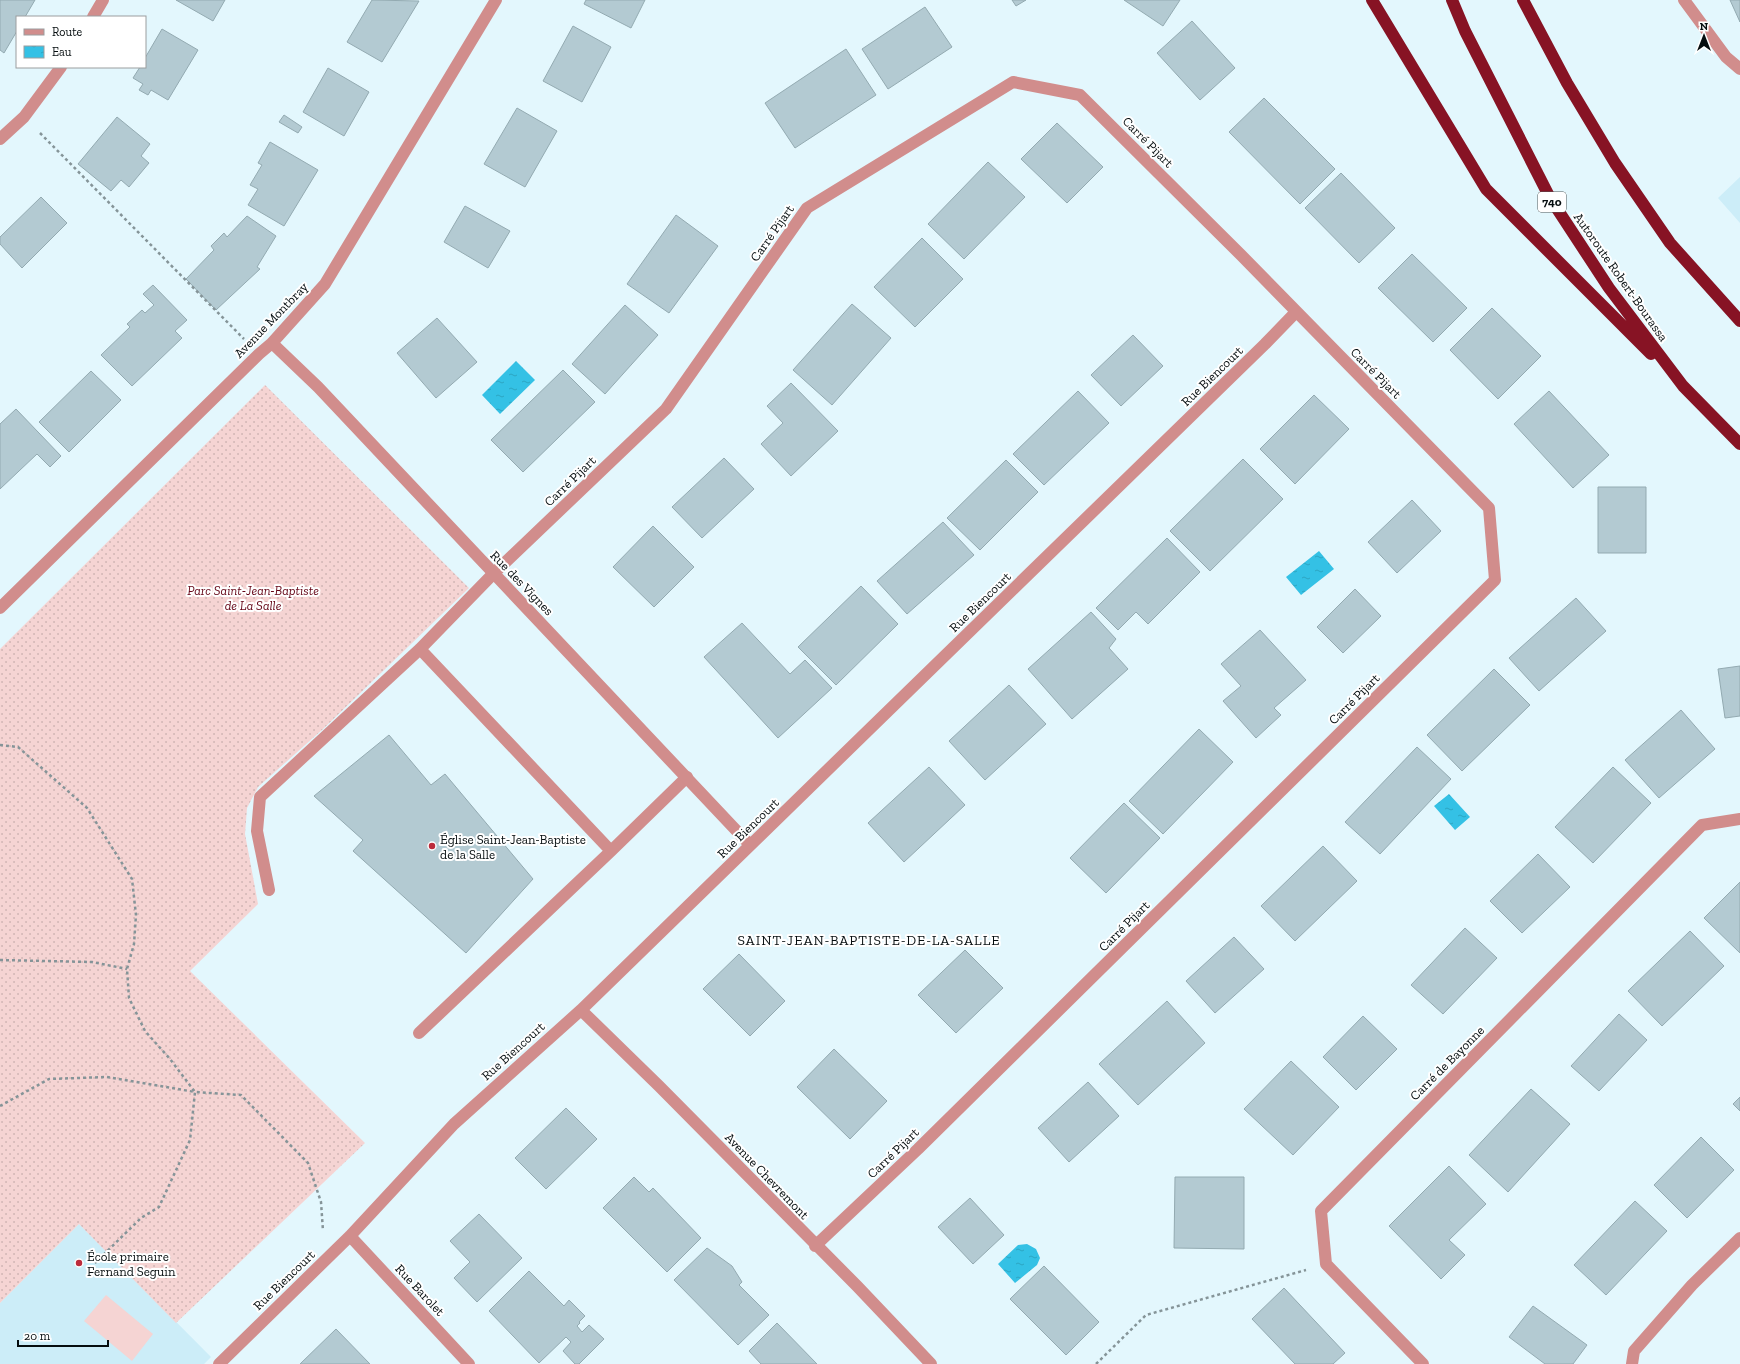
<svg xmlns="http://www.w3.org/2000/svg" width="1740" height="1364" viewBox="0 0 1740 1364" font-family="'Zilla Slab',serif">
  <defs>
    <pattern id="grass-dots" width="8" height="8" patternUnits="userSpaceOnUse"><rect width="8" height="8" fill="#f5d4d3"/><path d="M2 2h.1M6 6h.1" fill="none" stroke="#d1b5b4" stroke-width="1.8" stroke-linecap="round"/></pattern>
    <pattern id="water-ripples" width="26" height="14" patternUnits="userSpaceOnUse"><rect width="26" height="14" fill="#34c1e5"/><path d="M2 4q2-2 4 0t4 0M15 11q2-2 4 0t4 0" fill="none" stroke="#2ca5c3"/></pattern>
  </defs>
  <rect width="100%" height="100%" fill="#e3f7fd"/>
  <!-- built -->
  <path fill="#ccedf8" d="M1740 177V223L1718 198Z
    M79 1224 211 1357 204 1364H0V1303Z"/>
  <!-- grass -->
  <path fill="url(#grass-dots)" d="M265 385 469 588 323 729 258 787 247 808 245 834 258 904 190 971 365 1143 176 1323 79 1224 0 1303V649Z"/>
  <!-- garden -->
  <path fill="#f5d4d3" d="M106 1295 153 1334 132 1361 84 1321Z"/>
  <!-- water -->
  <path fill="url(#water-ripples)" d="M516 361 535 380 500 414 482 395Z
    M1319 551 1334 569 1301 595 1286 577Z
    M1449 794 1470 817 1455 830 1434 806Z
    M1027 1244 1036 1249 1040 1258 1037 1265 1015 1283 998 1264 1018 1245Z"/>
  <!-- building -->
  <path fill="#b3cad2" stroke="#93aab1" d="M0 0H35L25 17H17V31L4 53 0 50Z
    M176 0H225L213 21Z
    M372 0 419 1 382 62 347 42Z
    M586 0H645L631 28 584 4Z
    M1012 0H1026L1016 6Z
    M1124 0H1180L1163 26Z
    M1730 0H1740V22Z
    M925 7 952 47 888 89 862 49Z
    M1192 21 1235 68 1200 100 1157 53Z
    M573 26 611 47 582 102 543 81Z
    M162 29 198 50 168 100 151 90 148 95 139 90 143 84 133 78 140 67H145V58Z
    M846 49 876 95 795 148 765 103Z
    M328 68 369 92 344 136 303 112Z
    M1264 98 1335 169 1300 204 1229 132Z
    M517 108 557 131 525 187 484 164Z
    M284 115 302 127 298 133 279 122Z
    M117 117 150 144 141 156 149 163 129 187 121 180 111 191 78 164Z
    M1057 123 1103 167 1067 203 1021 159Z
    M270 142 318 170 284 226 248 205 258 189 250 185 262 165 258 163Z
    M988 162 1025 197 964 259 928 224Z
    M1341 173 1395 228 1359 263 1305 208Z
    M41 197 67 223 22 268 0 244V237Z
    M465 206 510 231 488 268 444 242Z
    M676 215 718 246 669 313 627 284Z
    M247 216 276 236 257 267 260 269 216 310 186 279 214 250 211 246 224 233 227 237Z
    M922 238 963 279 915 327 874 287Z
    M1412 254 1467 308 1433 342 1378 288Z
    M153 285 187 320 175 331 182 338 132 386 101 355 130 327 127 324 142 310 145 313 154 305 143 294Z
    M852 304 891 338 832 405 793 370Z
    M625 305 658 335 605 394 572 364Z
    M1492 308 1541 356 1498 399 1450 350Z
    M437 318 477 362 436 398 397 353Z
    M1133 335 1163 366 1121 406 1091 375Z
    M563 370 595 402 523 472 491 440Z
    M91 371 121 400 69 452 39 422Z
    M791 383 838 431 791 476 761 444 783 423 767 406Z
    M1078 391 1109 423 1044 485 1013 454Z
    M1549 391 1609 455 1573 488 1514 424Z
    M1314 395 1349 429 1295 484 1260 449Z
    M16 409 61 456 50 467 37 454 0 489V424Z
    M724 458 754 489 702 538 672 507Z
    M1243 459 1283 499 1210 571 1170 531Z
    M1006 460 1038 492 980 550 947 518Z
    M1598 487H1646V553H1598Z
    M1412 500 1441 531 1397 573 1368 542Z
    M943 522 974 555 907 614 877 581Z
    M653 526 694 567 654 607 613 567Z
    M1167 538 1200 572 1148 624 1136 612 1118 630 1096 608Z
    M861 586 898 624 836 685 798 647Z
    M1355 589 1381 616 1343 653 1317 627Z
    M1576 598 1606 631 1539 691 1509 658Z
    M1091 612 1116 639 1109 648 1128 669 1072 719 1028 669Z
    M742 623 790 674 805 660 832 688 778 738 704 657Z
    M1260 630 1306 680 1274 708 1281 715 1256 738 1223 701 1241 686 1221 664Z
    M1740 666V716L1725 718 1718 669Z
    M1494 669 1530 705 1462 771 1427 735Z
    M1009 685 1046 724 985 780 949 741Z
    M1681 710 1715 749 1659 798 1625 760Z
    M1199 729 1233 762 1163 834 1129 801Z
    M389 735 431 785 445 774 533 879 466 953 353 851 363 840 314 796Z
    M1417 747 1451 779 1380 854 1345 822Z
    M929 767 965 805 904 862 868 823Z
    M1613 767 1651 803 1593 863 1555 827Z
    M1124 803 1160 838 1106 893 1070 858Z
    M1323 846 1357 881 1295 941 1261 906Z
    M1538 854 1570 887 1522 933 1490 901Z
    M1740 882V953L1704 918Z
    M1465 928 1497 958 1443 1014 1411 985Z
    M1690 931 1724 966 1662 1026 1628 991Z
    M1234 937 1264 969 1215 1013 1186 981Z
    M965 950 1003 988 956 1033 918 995Z
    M739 954 785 1001 750 1036 703 989Z
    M1167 1001 1205 1043 1138 1105 1099 1064Z
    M1619 1014 1647 1040 1599 1091 1571 1066Z
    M1363 1016 1397 1049 1356 1090 1323 1057Z
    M834 1049 887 1101 850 1139 797 1087Z
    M1291 1061 1339 1107 1293 1155 1244 1109Z
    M1088 1082 1119 1116 1069 1162 1038 1128Z
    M1531 1089 1570 1124 1508 1192 1469 1155Z
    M1740 1097V1111L1733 1104Z
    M566 1108 597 1139 546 1189 515 1158Z
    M1701 1137 1734 1170 1687 1218 1654 1185Z
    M1449 1166 1486 1204 1449 1240 1465 1255 1441 1279 1389 1226Z
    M634 1177 649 1192 653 1188 701 1238 667 1272 603 1208Z
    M1175 1177H1244V1249L1174 1248Z
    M970 1198 1004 1235 973 1264 938 1227Z
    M1635 1201 1667 1231 1606 1295 1574 1265Z
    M479 1214 522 1258 477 1302 454 1278 470 1262 450 1241Z
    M707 1248 732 1266 742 1282 739 1285 769 1315 738 1345 674 1280Z
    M1044 1266 1099 1322 1066 1355 1010 1299Z
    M529 1271 564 1306 569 1300 585 1316 579 1322 580 1323 577 1326 582 1332 589 1325 604 1339 579 1364H575L563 1351 571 1342 566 1337 539 1363 489 1311Z
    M1284 1288 1345 1353 1333 1364H1295L1252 1319Z
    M1533 1306 1587 1345 1573 1364H1545L1509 1337Z
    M777 1323 817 1364H761L749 1351Z
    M336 1329 370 1364H300Z"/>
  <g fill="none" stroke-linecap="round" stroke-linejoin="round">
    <!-- path -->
    <path stroke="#859498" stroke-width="2.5" stroke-dasharray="3 3" stroke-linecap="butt" d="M40 133 244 339
      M0 745 18 747 87 808 132 879 136 915 134 944 127 969 129 998 145 1031 170 1059 195 1092 241 1095 308 1163 321 1202 323 1231
      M0 960 92 962 127 969
      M0 1106 49 1079 107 1077 195 1092 190 1140 159 1207 141 1218 93 1265
      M1096 1364 1146 1315 1306 1270"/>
    <!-- lane -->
    <path stroke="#d18d8c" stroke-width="12" d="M1684 0 1726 57 1740 69
      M420 649 611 851
      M269 890 257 831 260 797 420 649 493 574
      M419 1033 611 851 687 777"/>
    <!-- street -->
    <path stroke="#d18d8c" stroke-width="12" d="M93 17 103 0
      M0 139 24 117 61 67
      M272 343 318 387 750 845
      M493 574 666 409 807 208 1013 82 1080 95 1241 255 1489 508 1495 580 918 1149 815 1246
      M0 608 259 354 272 343 325 284 496 0
      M581 1010 659 1086 857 1286 931 1364
      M350 1236 469 1364
      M219 1364 350 1236 454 1124 581 1010 1265 344 1296 312
      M1423 1364 1326 1264 1321 1211 1702 825 1740 819
      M1632 1364 1634 1351 1692 1285 1740 1238"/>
    <!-- highway -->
    <path stroke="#871324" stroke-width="12" d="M1372 0 1486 189 1651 354
      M1452 0 1465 31 1550 198 1609 288 1683 386 1740 444
      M1523 0 1567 83 1615 163 1670 243 1740 321"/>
  </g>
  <!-- markers -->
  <g fill="#bc2b3b" stroke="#fff" stroke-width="1.5">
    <circle cx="432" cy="846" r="4"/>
    <circle cx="79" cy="1263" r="4"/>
  </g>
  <g text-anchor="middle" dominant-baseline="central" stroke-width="4" stroke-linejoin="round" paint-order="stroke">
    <!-- shield labels -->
    <rect fill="#fff" stroke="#505657" stroke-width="1" x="1538" y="192" width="28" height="20" rx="3"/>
    <g font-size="12" font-weight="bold" fill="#050d0f">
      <text x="1552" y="202">740</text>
    </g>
    <!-- street labels -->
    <g font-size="13" fill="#050d0f" stroke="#fff">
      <text transform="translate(1148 142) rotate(45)">Carré Pijart</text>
      <text transform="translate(772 233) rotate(-55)">Carré Pijart</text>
      <text transform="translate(1621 277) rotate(55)">Autoroute Robert-Bourassa</text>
      <text transform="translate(271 320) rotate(-46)">Avenue Montbray</text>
      <text transform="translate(1376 373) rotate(45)">Carré Pijart</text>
      <text transform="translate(1212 376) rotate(-44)">Rue Biencourt</text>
      <text transform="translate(570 481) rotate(-44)">Carré Pijart</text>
      <text transform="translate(522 583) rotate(46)">Rue des Vignes</text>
      <text transform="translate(980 602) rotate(-44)">Rue Biencourt</text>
      <text transform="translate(1354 699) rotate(-45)">Carré Pijart</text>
      <text transform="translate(748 828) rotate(-44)">Rue Biencourt</text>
      <text transform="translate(1124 926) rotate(-45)">Carré Pijart</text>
      <text transform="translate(513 1051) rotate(-42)">Rue Biencourt</text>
      <text transform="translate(1447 1063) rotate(-45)">Carré de Bayonne</text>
      <text transform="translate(893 1153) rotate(-44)">Carré Pijart</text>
      <text transform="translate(767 1176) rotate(46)">Avenue Chevremont</text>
      <text transform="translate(284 1280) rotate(-44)">Rue Biencourt</text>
      <text transform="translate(420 1290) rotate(47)">Rue Barolet</text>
    </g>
    <!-- park labels -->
    <g font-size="13" font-style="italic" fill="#640516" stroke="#fff">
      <text x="253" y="590">Parc Saint-Jean-Baptiste<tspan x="253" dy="15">de La Salle</tspan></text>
    </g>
    <!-- poi labels -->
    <g font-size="13" fill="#050d0f" stroke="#fff" text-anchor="start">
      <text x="440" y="839">Église Saint-Jean-Baptiste<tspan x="440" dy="15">de la Salle</tspan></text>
      <text x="87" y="1256">École primaire<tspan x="87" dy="15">Fernand Seguin</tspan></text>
    </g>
    <!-- neighbourhood labels -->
    <g font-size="14" letter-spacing="1" fill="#050d0f" stroke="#fff">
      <text x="869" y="940">SAINT-JEAN-BAPTISTE-DE-LA-SALLE</text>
    </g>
  </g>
  <!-- legend -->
  <rect x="16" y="16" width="130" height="52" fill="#ffffff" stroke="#9b9e9f"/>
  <rect x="24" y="29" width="20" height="6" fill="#d18d8c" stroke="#9b9e9f"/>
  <text x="52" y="36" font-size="12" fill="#050d0f">Route</text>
  <rect x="24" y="46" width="20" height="12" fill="url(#water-ripples)" stroke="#9b9e9f"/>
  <text x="52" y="56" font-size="12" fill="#050d0f">Eau</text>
  <!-- north arrow -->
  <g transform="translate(1704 36)" stroke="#ffffff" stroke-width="3" paint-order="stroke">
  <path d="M0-3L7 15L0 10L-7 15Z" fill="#050d0f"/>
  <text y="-6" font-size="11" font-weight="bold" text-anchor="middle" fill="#050d0f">N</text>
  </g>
  <!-- scale -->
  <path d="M18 1340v6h90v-6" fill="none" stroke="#050d0f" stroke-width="2"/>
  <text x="24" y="1340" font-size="12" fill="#050d0f" stroke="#ffffff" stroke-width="3" paint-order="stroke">20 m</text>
</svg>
